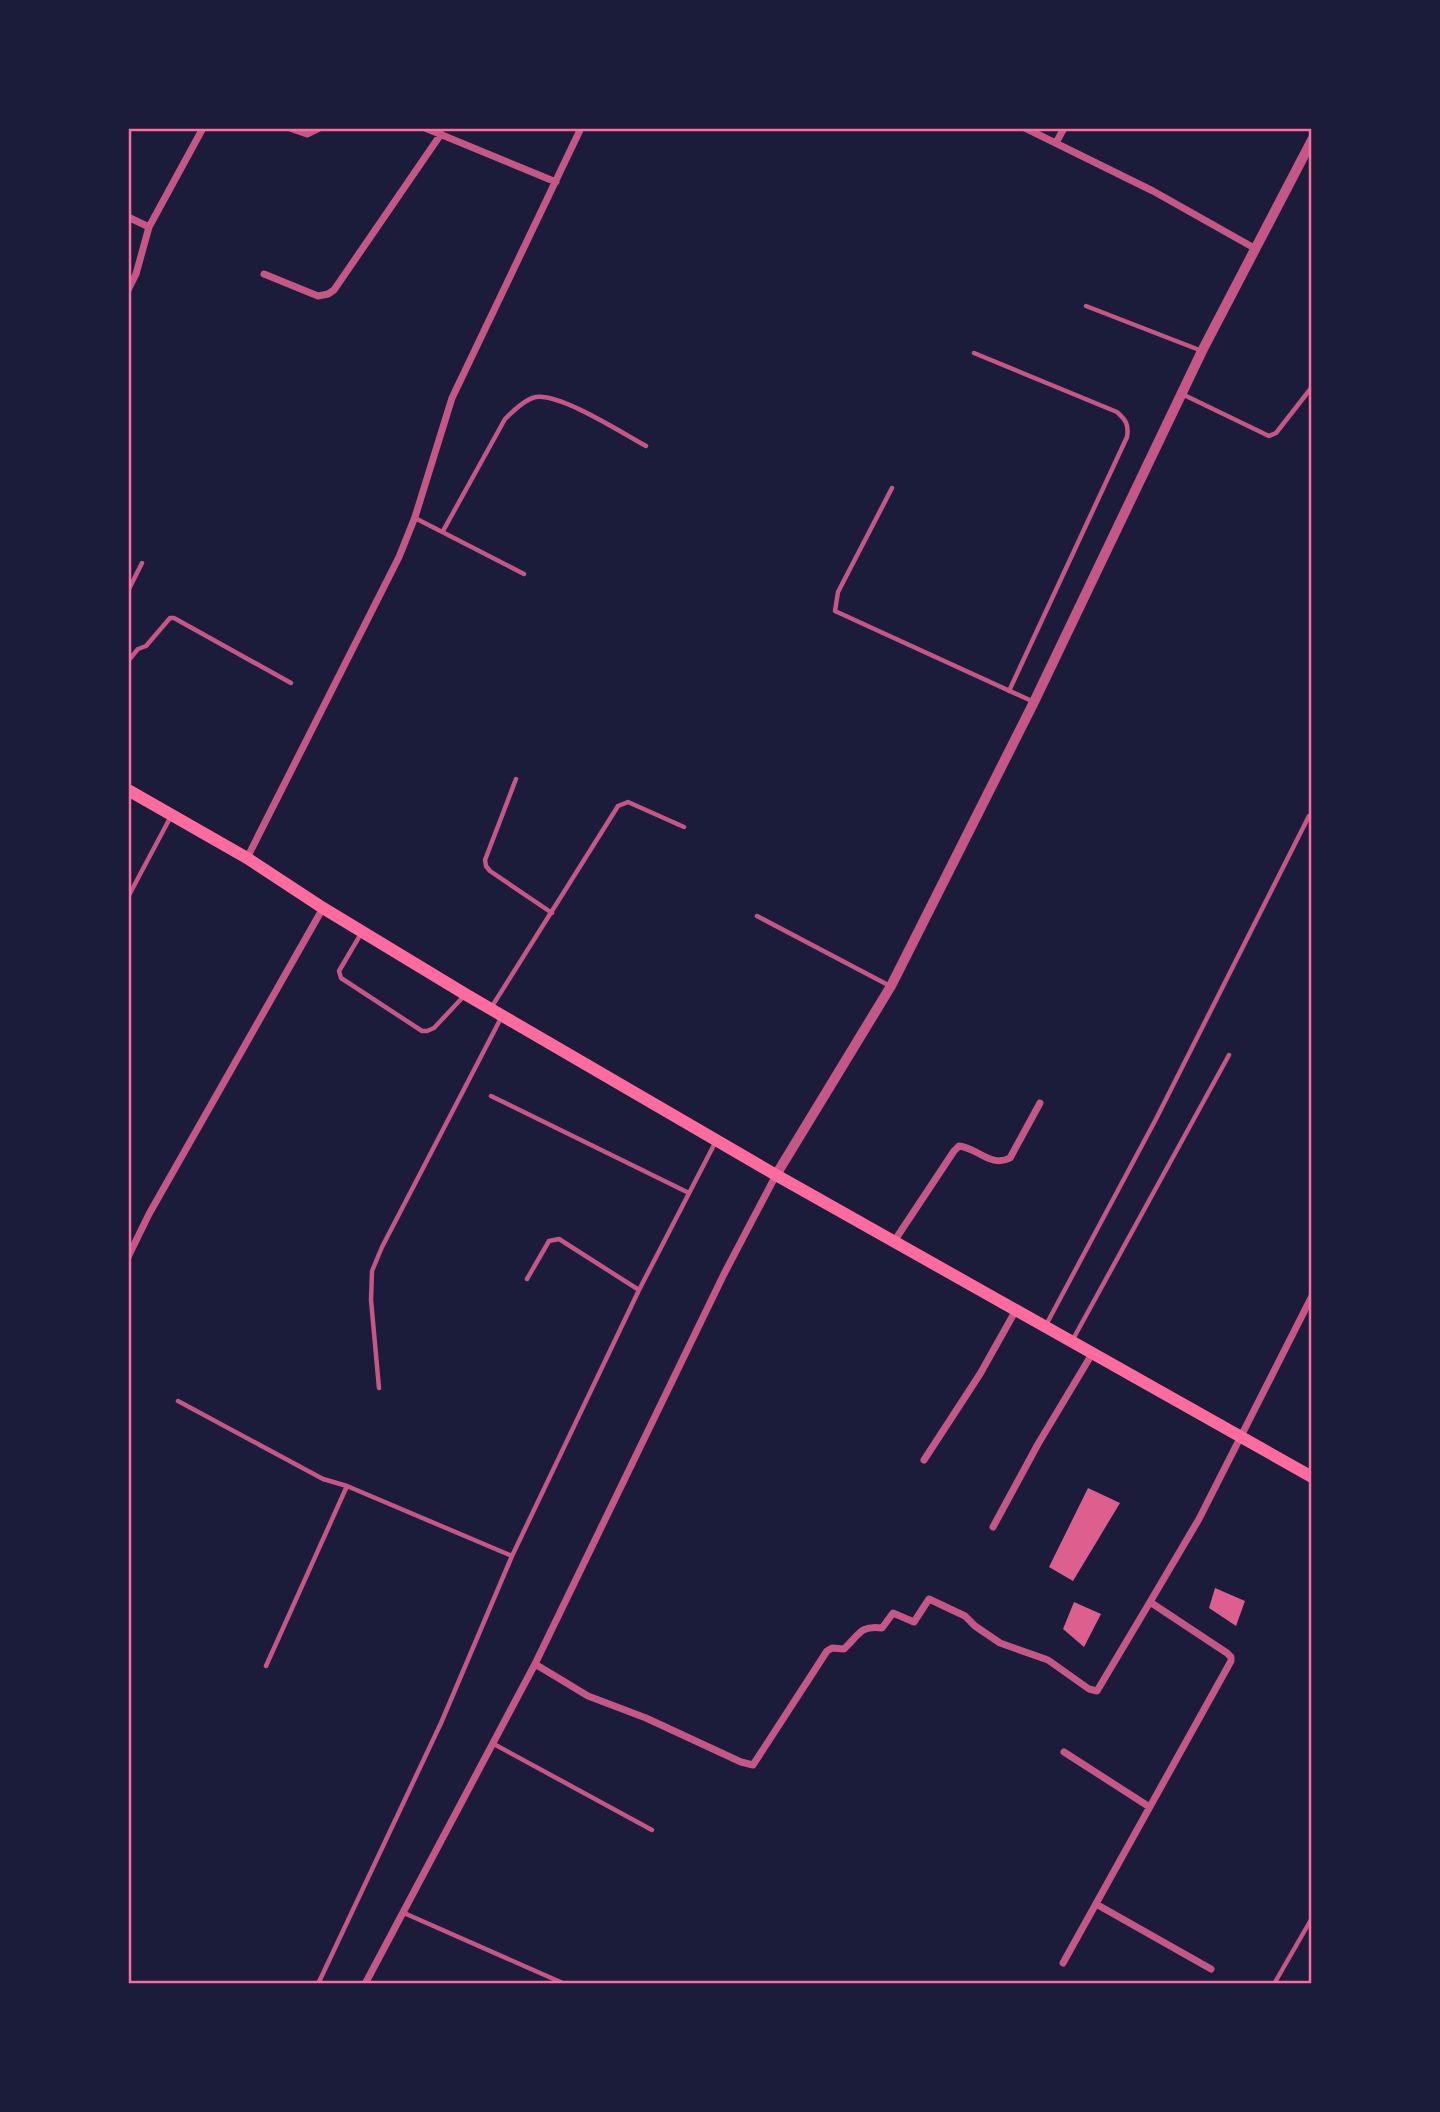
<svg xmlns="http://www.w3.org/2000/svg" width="1440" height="2112" viewBox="0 0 1440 2112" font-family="'Fira Sans',sans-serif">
  <rect width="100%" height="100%" fill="#1b1b3a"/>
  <!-- building -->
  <path fill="#dd5f8e" d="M1088 1488 1120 1503 1073 1581 1049 1567Z
    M1215 1588 1245 1601 1236 1626 1209 1608Z
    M1074 1602 1101 1614 1084 1647 1063 1629Z"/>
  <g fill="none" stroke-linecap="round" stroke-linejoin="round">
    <!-- service -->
    <path stroke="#c65784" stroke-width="4.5" d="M1086 306 1202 351
      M974 353 1117 412C1126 420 1129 425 1127 437L1009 691
      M1182 394 1269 436 1276 433 1312 387
      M892 488 838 592 835 611 1034 702
      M415 518 524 574
      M443 531 505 419C513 411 525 399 536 397 562 394 622 433 646 446
      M128 591 142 563
      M128 661 138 649 146 646 170 618H174L291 683
      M516 779 485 860 486 866 490 871 552 913
      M128 897 170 818
      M757 916 890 986
      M362 932 339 971 341 978 422 1031H427L434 1028 463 997
      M491 1008 618 806 628 802 684 827
      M491 1096 689 1193
      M527 1279 549 1241 559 1239 639 1290
      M1046 1325 1156 1119 1309 816
      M1072 1341 1229 1055
      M379 1388 371 1300 372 1271 382 1247 501 1018
      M178 1401 323 1479 347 1486 512 1556
      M266 1666 347 1486
      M492 1743 652 1830
      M404 1913 565 1984
      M318 1984 441 1723 512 1556 639 1290 715 1143
      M1274 1984 1312 1918"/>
    <!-- minor -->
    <path stroke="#c65784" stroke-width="7" d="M290 128 307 134 319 128
      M425 128 556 182
      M1025 128 1153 191 1256 249
      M1056 143 1064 128
      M128 217 149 227
      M264 274 318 296 328 294 334 290 441 134
      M128 290 136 274 149 227 203 128
      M247 858 399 557 415 517 452 398 581 128
      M895 1240 954 1151 959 1146C978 1148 991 1168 1010 1158L1040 1103
      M128 1257 149 1214 323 908
      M924 1460 980 1374 1016 1310
      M993 1527 1038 1444 1092 1354
      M535 1664 588 1696 646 1718 741 1762 753 1765 827 1651 832 1648 844 1649C859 1635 860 1625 882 1628L893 1613 914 1622 929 1599 965 1616 975 1626 1000 1643 1048 1660 1089 1689 1097 1691 1150 1602
      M1064 1752 1148 1806
      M1096 1904 1211 1969
      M1063 1963 1231 1661V1657L1227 1653 1150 1602 1199 1519 1312 1296
      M365 1984 535 1664 724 1274 776 1175"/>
    <!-- tertiary -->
    <path stroke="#c65784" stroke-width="10" d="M776 1175 891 986 1034 702 1202 351 1312 140"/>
    <!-- primary -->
    <path stroke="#ff6b9d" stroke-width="12" d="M128 790 247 858 323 908 465 994 776 1175 1312 1477"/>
  </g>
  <!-- border -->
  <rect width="1440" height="2112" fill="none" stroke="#1b1b3a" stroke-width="259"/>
  <rect x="130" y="130" width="1180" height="1852" fill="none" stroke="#ff6b9d" stroke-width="2.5"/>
</svg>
